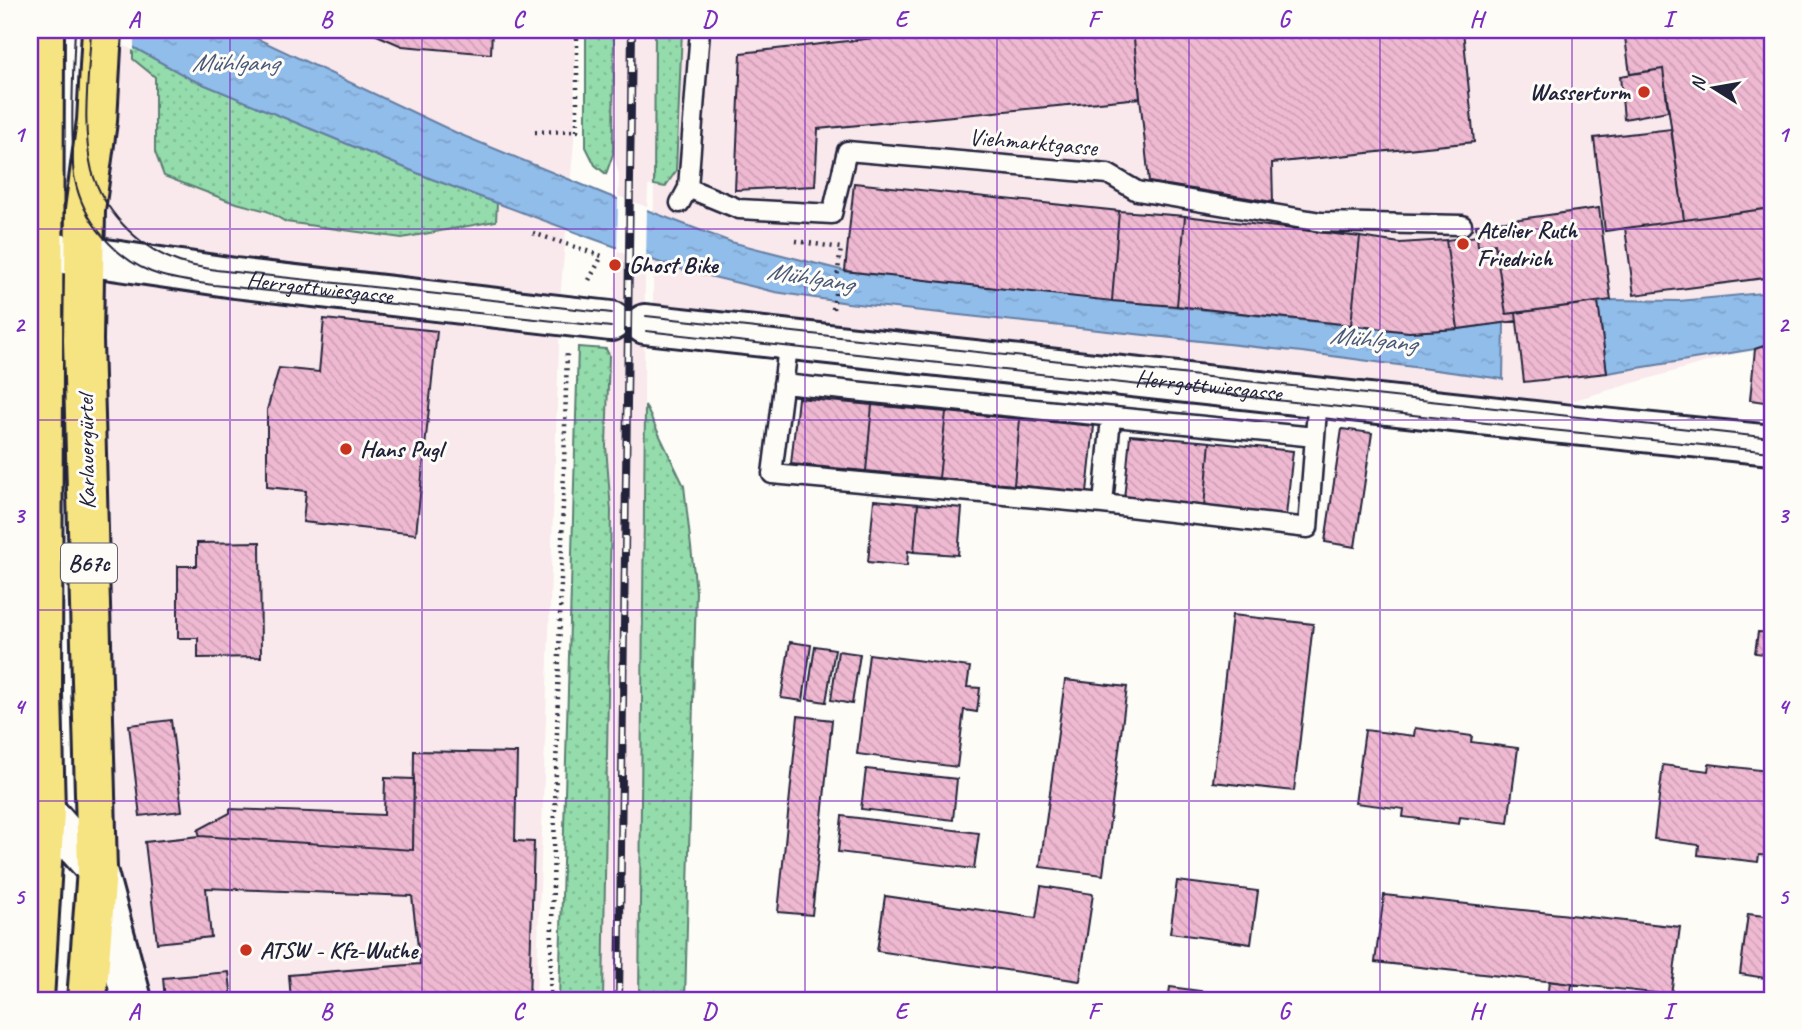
<svg xmlns="http://www.w3.org/2000/svg" width="1802" height="1030" viewBox="0 0 1802 1030" font-family="Caveat,sans-serif">
  <defs>
    <pattern id="grass-dots" width="8" height="8" patternUnits="userSpaceOnUse" patternTransform="scale(1.75)"><rect width="8" height="8" fill="#94dcab"/><path d="M2 2h.1M6 6h.1" fill="none" stroke="#7fbc94" stroke-width="1.8" stroke-linecap="round"/></pattern>
    <pattern id="water-ripples" width="26" height="14" patternUnits="userSpaceOnUse" patternTransform="scale(1.75)"><rect width="26" height="14" fill="#91bdea"/><path d="M2 4q2-2 4 0t4 0M15 11q2-2 4 0t4 0" fill="none" stroke="#7da2ca"/></pattern>
    <pattern id="building-back-hatch" width="6" height="6" patternUnits="userSpaceOnUse" patternTransform="scale(1.75)"><rect width="6" height="6" fill="#efb9d1"/><path d="M-1 5l2 2M0 0l6 6M5-1l2 2" fill="none" stroke="#cd9fb4"/></pattern>
  </defs>
  <rect width="100%" height="100%" fill="#fdfcf7"/>
  <filter id="ink" filterUnits="userSpaceOnUse"><feTurbulence type="fractalNoise" baseFrequency=".0143" numOctaves="2"/><feDisplacementMap in="SourceGraphic" scale="14" xChannelSelector="R" yChannelSelector="G"/><feConvolveMatrix kernelMatrix="1 2 1 2 8 2 1 2 1" color-interpolation-filters="sRGB"/></filter>
  <g filter="url(#ink)">
    <!-- built -->
    <path fill="#f9e8ec" d="M114 30H575L574 140 561 287 536 1000H132L101 662 103 332Z
      M614 30H1772V343L1564 403 653 330 654 186H648L645 264 639 1000H603L611 511 606 446 610 335 617 275 619 174 613 154 612 122Z"/>
    <!-- grass -->
    <path fill="url(#grass-dots)" stroke="#5b7f73" stroke-width="2" d="M586 30H614L613 154 606 174 595 165 586 147Z
      M655 30H682L676 171 665 187 654 185Z
      M133 47 191 79 432 179 497 203 496 221 402 238 286 222 267 211 229 201 164 176 155 152V77L133 59Z
      M578 347 606 349 609 355 606 446 611 511 603 1000H559Z
      M645 405 684 486 696 591 685 1000H639Z"/>
    <!-- water -->
    <path fill="url(#water-ripples)" stroke="#657fa4" stroke-width="2" d="M103 30H239L459 134 607 195 731 242 845 271 1409 332 1458 329 1504 323 1503 379 1302 352 848 303 775 292 672 267 591 238 432 179 191 79Z
      M1772 292V343L1755 349 1607 373 1598 302 1611 300 1679 301Z"/>
    <!-- pier -->
    <path fill="#fdfcf7" d="M99 30H134V51L101 33Z
      M618 196 647 207 646 262 617 251Z"/>
    <!-- building -->
    <path fill="url(#building-back-hatch)" stroke="#22223b" stroke-width="2" d="M365 30H492L491 54 402 46Z
      M946 30H1133L1140 98 818 129 815 186 735 190 741 53Z
      M1133 30H1463L1474 142 1272 163 1273 202 1149 182Z
      M1624 30H1772V208L1684 220 1663 69 1630 74Z
      M1663 69 1668 111 1624 119 1620 76Z
      M1671 129 1684 220 1605 231 1594 138Z
      M854 183 1119 211 1112 301 845 271Z
      M1599 208 1611 300 1506 314 1495 244 1478 246 1476 225Z
      M1772 208V277L1634 295 1625 228Z
      M1119 211 1185 216 1177 306 1112 301Z
      M1185 216 1360 237 1351 325 1177 306Z
      M1477 236 1478 246 1495 244 1506 314 1516 313 1517 321 1458 329 1446 240Z
      M1360 237 1400 243 1446 240 1458 329 1409 332 1351 325Z
      M1598 302 1607 373 1524 382 1516 313Z
      M324 319 437 331 416 534 303 522 306 491 267 487V410L279 368 319 372Z
      M1767 345H1772V403L1750 400 1755 349Z
      M798 398 872 405 866 471 791 464Z
      M872 405 946 412 939 478 866 471Z
      M946 412 1020 419 1014 485 939 478Z
      M1020 419 1094 426 1087 492 1014 485Z
      M1342 429 1372 433 1355 547 1325 542Z
      M1130 435 1210 442 1204 508 1124 500Z
      M1210 442 1293 451 1286 516 1204 508Z
      M874 500 918 504 914 552 908 551 907 566 868 562Z
      M918 504 962 508 958 555 914 552Z
      M260 542 261 657 198 658V638H178V566H197V543Z
      M1232 615 1313 624 1294 791 1213 782Z
      M1758 632 1772 633V655L1755 653Z
      M790 642 811 645 803 701 781 698Z
      M815 646 835 649 826 702 807 699Z
      M838 651 860 654 852 704 831 700Z
      M869 654 970 667 967 687 980 688 977 712 964 710 957 767 857 754Z
      M1065 680 1127 687 1103 875 1040 867Z
      M798 716 832 720 812 915 778 912Z
      M171 720 182 811 140 816 129 725Z
      M1415 728 1472 736 1471 742 1518 748 1508 823 1460 817 1459 824 1403 817 1404 809 1355 803 1365 730 1414 736Z
      M414 751 517 753 515 841 534 842 529 1000H291L289 975 420 964 412 896 206 888 211 937 157 943 145 842 200 836 413 850Z
      M1709 764 1769 771 1768 778 1772 779V856L1759 855 1758 862 1698 855 1699 845 1654 839 1663 765 1708 771Z
      M866 769 957 779 953 820 861 809Z
      M385 778 414 779 413 850 200 836 198 830 230 813V809L384 815Z
      M842 816 979 833 974 869 838 852Z
      M1177 881 1258 891 1251 944 1170 933Z
      M1041 886 1093 894 1080 981 877 951 885 896 1036 918Z
      M1384 895 1680 927 1671 995 1375 962Z
      M1748 914 1772 917V979L1740 974Z
      M229 972 232 1000H165L163 978Z
      M1549 981 1572 984 1570 1000H1547Z
      M1170 987 1238 996 1237 1000H1168Z"/>
    <g fill="none" stroke-linecap="round" stroke-linejoin="round">
      <defs>
        <path id="service" d="M688 188 739 209 832 214 847 151 1108 174 1137 191 1321 222 1462 225
          M680 203 688 188 700 30
          M789 339 772 474 1103 504 1308 528 1318 397
          M783 384 1315 437
          M1103 504 1111 417"/>
        <g id="secondary">
          <path id="s1" d="M30 251 85 256 235 278 611 321"/>
          <path id="s2" d="M645 324 1553 423 1772 445"/>
          <path d="M30 802 45 811 97 870 132 1000"/>
        </g>
        <path id="primary" d="M34 1000 45 811 42 694 44 30
          M87 1000 97 870 83 340 85 210 97 121 102 30"/>
      </defs>
      <!-- service casing -->
      <use href="#service" stroke="#22223b" stroke-width="23"/>
      <!-- secondary casing -->
      <use href="#secondary" stroke="#22223b" stroke-width="44"/>
      <!-- primary casing -->
      <use href="#primary" stroke="#22223b" stroke-width="44"/>
      <!-- path -->
      <path stroke="#22223b" stroke-width="4.5" stroke-dasharray="2 5" stroke-linecap="butt" d="M535 132 577 131V30
        M533 233 602 256 588 282
        M796 241 841 248 833 309
        M550 1000 567 350"/>
      <!-- service -->
      <use href="#service" stroke="#fdfcf7" stroke-width="18"/>
      <!-- secondary -->
      <use href="#secondary" stroke="#fdfcf7" stroke-width="38"/>
      <!-- primary -->
      <use href="#primary" stroke="#f6e381" stroke-width="38"/>
      <!-- tram -->
      <path stroke="#22223b" stroke-width="2" d="M75 30C73 69 71 109 73 148 73 159 72 170 75 180 83 220 114 257 151 272 171 280 194 282 214 285L611 327
        M91 30C89 75 81 126 92 171 103 210 136 245 174 260 187 266 202 267 216 270L612 313
        M646 316 1772 438
        M646 331 1551 430 1772 452"/>
      <defs>
        <path id="rail" d="M619 1000 632 30"/>
      </defs>
      <!-- rail casing -->
      <use href="#rail" stroke="#22223b" stroke-width="8"/>
      <!-- rail -->
      <use href="#rail" stroke="#fdfcf7" stroke-width="5" stroke-dasharray="16" stroke-linecap="butt"/>
    </g>
  </g>
  <!-- grid -->
  <path fill="none" stroke="#7b2cbf" stroke-width="2" stroke-opacity="0.55" d="M230 30V1000M422 30V1000M614 30V1000M805 30V1000M997 30V1000M1189 30V1000M1380 30V1000M1572 30V1000M30 229H1772M30 420H1772M30 610H1772M30 801H1772"/>
  <!-- markers -->
  <g fill="#c8321e" stroke="#fdfcf7" stroke-width="2.5">
    <circle cx="1644" cy="92" r="7"/>
    <circle cx="1463" cy="244" r="7"/>
    <circle cx="615" cy="265" r="7"/>
    <circle cx="346" cy="449" r="7"/>
    <circle cx="246" cy="950" r="7"/>
  </g>
  <g text-anchor="middle" dominant-baseline="central" stroke-width="6" stroke-linejoin="round" paint-order="stroke">
    <!-- shield labels -->
    <rect fill="#fdfcf7" stroke="#646373" stroke-width="2" x="61" y="543.5" width="56" height="39" rx="5"/>
    <g font-size="23" font-weight="bold" fill="#22223b">
      <text x="89" y="563">B67c</text>
    </g>
    <!-- poi labels -->
    <g font-size="24" font-weight="bold" fill="#22223b" stroke="#fdfcf7" text-anchor="start">
      <text x="1630" y="92" text-anchor="end">Wasserturm</text>
      <text x="1477" y="230">Atelier Ruth<tspan x="1477" dy="28">Friedrich</tspan></text>
      <text x="629" y="265">Ghost Bike</text>
      <text x="360" y="449">Hans Pugl</text>
      <text x="260" y="950">ATSW - Kfz-Wuthe</text>
    </g>
    <!-- street labels -->
    <g font-size="24" fill="#22223b" stroke="#fdfcf7">
      <text transform="translate(1033 142) rotate(5)">Viehmarktgasse</text>
      <text stroke="none"><textPath href="#s1" startOffset="292">Herrgottwiesgasse</textPath></text>
      <text stroke="none"><textPath href="#s2" startOffset="567">Herrgottwiesgasse</textPath></text>
      <text transform="translate(86 452) rotate(-91)">Karlauergürtel</text>
    </g>
    <!-- water labels -->
    <g font-size="26" font-style="italic" fill="#495878" stroke="#fdfcf7">
      <text x="235" y="62">Mühlgang</text>
      <text transform="translate(810 277) rotate(9)">Mühlgang</text>
      <text transform="translate(1373 339) rotate(6)">Mühlgang</text>
    </g>
  </g>
  <!-- margin -->
  <rect width="1802" height="1030" fill="none" stroke="#fdfcf7" stroke-width="77"/>
  <!-- north arrow -->
  <g transform="translate(1714 88) rotate(281)" stroke="#fdfcf7" stroke-width="5" paint-order="stroke">
  <path d="M0-5L12 26L0 18L-12 26Z" fill="#22223b"/>
  <text y="-10" font-size="19" font-weight="bold" text-anchor="middle" fill="#22223b">N</text>
  </g>
  <rect x="38" y="38" width="1726" height="954" fill="none" stroke="#7b2cbf" stroke-width="2.5"/>
  <g font-size="23" text-anchor="middle" font-weight="bold" fill="#7b2cbf">
    <text x="134" y="27">A</text>
    <text x="326" y="27">B</text>
    <text x="518" y="27">C</text>
    <text x="709" y="27">D</text>
    <text x="901" y="27">E</text>
    <text x="1093" y="27">F</text>
    <text x="1284" y="27">G</text>
    <text x="1476" y="27">H</text>
    <text x="1668" y="27">I</text>
    <text x="19" y="142">1</text>
    <text x="1783" y="142">1</text>
    <text x="19" y="332">2</text>
    <text x="1783" y="332">2</text>
    <text x="19" y="523">3</text>
    <text x="1783" y="523">3</text>
    <text x="19" y="714">4</text>
    <text x="1783" y="714">4</text>
    <text x="19" y="904">5</text>
    <text x="1783" y="904">5</text>
    <text x="134" y="1019">A</text>
    <text x="326" y="1019">B</text>
    <text x="518" y="1019">C</text>
    <text x="709" y="1019">D</text>
    <text x="901" y="1019">E</text>
    <text x="1093" y="1019">F</text>
    <text x="1284" y="1019">G</text>
    <text x="1476" y="1019">H</text>
    <text x="1668" y="1019">I</text>
  </g>
</svg>
